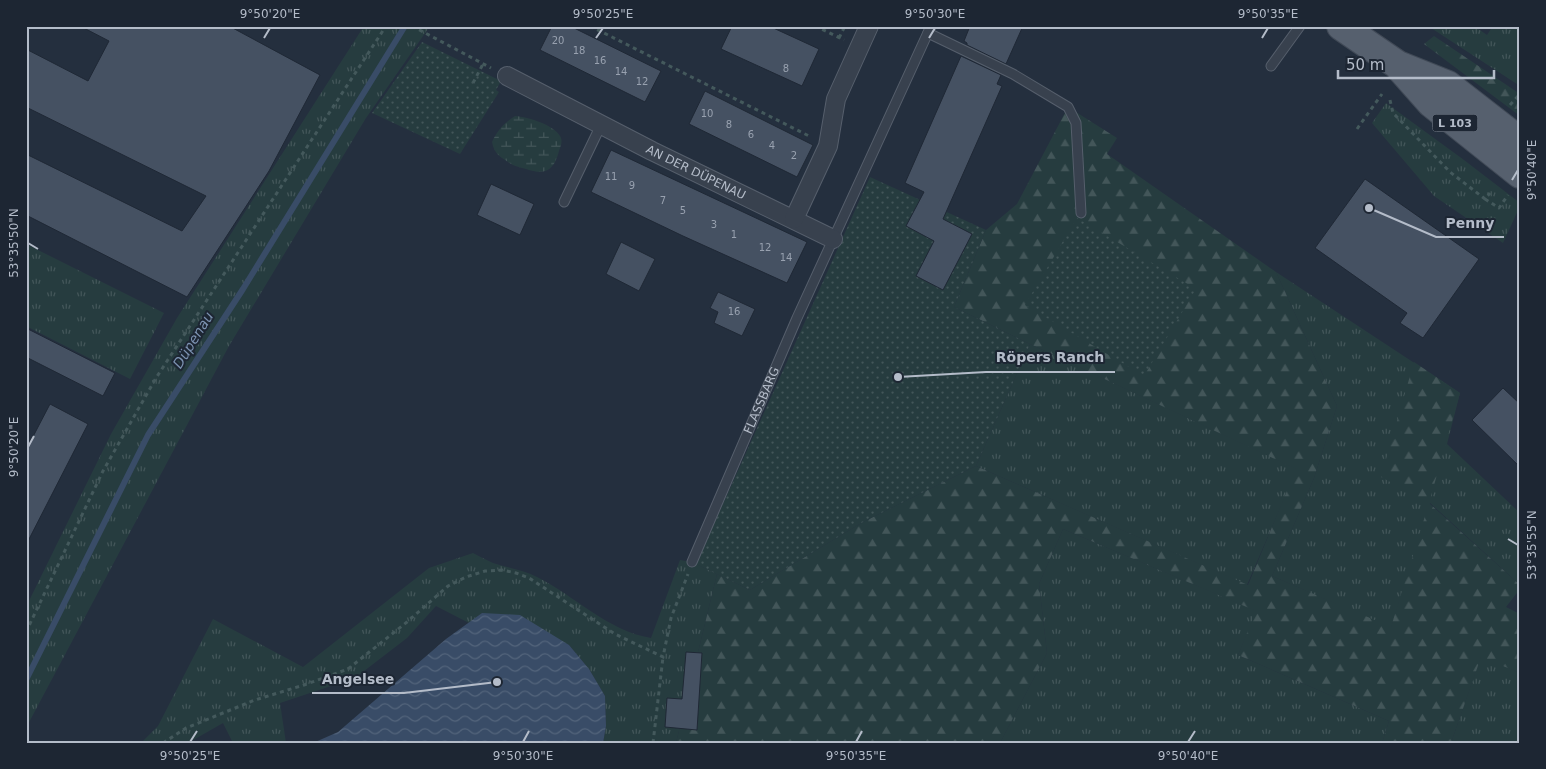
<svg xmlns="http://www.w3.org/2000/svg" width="1546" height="769" viewBox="0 0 1546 769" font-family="'DejaVu Sans',sans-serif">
  <defs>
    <pattern id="grass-tufts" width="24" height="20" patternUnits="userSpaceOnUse" patternTransform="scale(1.25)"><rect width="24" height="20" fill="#263c3f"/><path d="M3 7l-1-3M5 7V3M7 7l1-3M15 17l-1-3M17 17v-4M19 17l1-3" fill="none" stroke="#435659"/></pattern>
    <pattern id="forest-firs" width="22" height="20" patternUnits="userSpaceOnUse" patternTransform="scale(1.25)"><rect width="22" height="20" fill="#263c3f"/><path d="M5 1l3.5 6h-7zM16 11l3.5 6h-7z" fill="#435659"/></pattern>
    <pattern id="wetland-marsh" width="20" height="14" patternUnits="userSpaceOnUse" patternTransform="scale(1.25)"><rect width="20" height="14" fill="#263c3f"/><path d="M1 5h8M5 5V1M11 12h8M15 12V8" fill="none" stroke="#435659"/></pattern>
    <pattern id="park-dots" width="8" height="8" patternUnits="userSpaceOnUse" patternTransform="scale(1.25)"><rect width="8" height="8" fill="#263c3f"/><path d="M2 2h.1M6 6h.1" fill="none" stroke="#435659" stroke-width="1.8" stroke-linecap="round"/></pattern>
    <pattern id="water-waves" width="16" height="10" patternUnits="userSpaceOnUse" patternTransform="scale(1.25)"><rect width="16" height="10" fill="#394c67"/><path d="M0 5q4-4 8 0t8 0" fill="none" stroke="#53647b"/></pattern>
  </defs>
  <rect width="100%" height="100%" fill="#242f3e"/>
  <!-- grass -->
  <path fill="url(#grass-tufts)" d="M364 26H430L366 118 229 346 26 728V607L111 434 177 318Z
    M1428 26H1474L1487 35 1493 26H1520V86Z
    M1386 103 1464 160 1520 203V206L1503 243 1434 196 1372 123Z
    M26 244 164 313 130 379 26 326Z
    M1276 272 1460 393 1447 444 1520 513V585L1430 503 1391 628 1272 576 1314 478 1337 406Z
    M1030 344 1297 469 1247 585 976 466Z
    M1063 529 1257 611 1238 655 1389 721 1382 743H1000L1047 653 1039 584Z
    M473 553C479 556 486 560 493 563 508 568 523 570 537 577 575 596 608 631 651 638L680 560 692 562 717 574 676 743H603L606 726 605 696 589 669 569 645 482 613 469 623 436 606 407 638 355 678 280 703 286 743H233L223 723 188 743H141L158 726 213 619 303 667 429 568Z
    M1481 656 1520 673V743H1451Z"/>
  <!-- forest -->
  <path fill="url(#forest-firs)" d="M1434 36 1520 94V116L1424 44Z
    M1068 107 1117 138 1107 154 1276 272 1337 406 1314 478 1272 576 1391 627 1429 503 1381 477 1414 362 1460 393 1429 503 1520 585V589L1506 607 1520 614V673L1481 657 1451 743H1382L1389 721 1238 655 1256 611 1063 529 1039 584 1047 653 1000 743H676L717 574 750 590 863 522 976 466 1248 585 1296 469 1030 344 954 307 986 230 1017 204Z"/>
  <!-- wetland -->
  <path fill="url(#wetland-marsh)" d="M515 116C528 117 554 125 560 136 563 141 561 145 559 151 554 170 546 176 526 169 519 167 513 166 508 162 499 156 494 153 492 142 498 129 504 123 515 116Z"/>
  <!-- park -->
  <path fill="url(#park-dots)" d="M422 42 501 81 496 90 499 92 460 154 372 113Z
    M870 177 986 230 954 307 1030 344 976 466 863 522 750 590 696 564Z
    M1077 218 1196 289 1144 376 1025 305Z"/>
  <!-- water -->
  <path fill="url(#water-waves)" d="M482 613 520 615 569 645 589 669 605 696 606 726 603 743H313L338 732 446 639Z"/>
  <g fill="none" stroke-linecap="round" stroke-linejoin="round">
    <!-- stream -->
    <path stroke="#394c67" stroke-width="6" d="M26 680 148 435 243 289 405 26"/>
  </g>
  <!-- building -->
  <path fill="#455162" stroke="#1f2835" d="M80 26H229L320 75 269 171 187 297 26 215V154L182 231 206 196 26 107V49L88 81 109 41Z
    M552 26H570L661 71 645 102 540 50Z
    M732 26H769L819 49 802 86 721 49Z
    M970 26H1023L1006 64 967 45V43L964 41Z
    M961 56 1001 75 997 84 1002 86 943 219 972 234 943 290 916 276 934 241 906 226 924 192 905 183Z
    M705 91 813 145 797 177 689 124Z
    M611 150 807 242 787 283 683 236 591 192Z
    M1365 179 1479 259 1423 338 1400 323 1407 313 1315 248Z
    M491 184 534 204 520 235 477 215Z
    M621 242 655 259 639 291 606 274Z
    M718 292 755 309 742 336 714 323 718 312 710 308Z
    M26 328 115 373 103 396 26 357Z
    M1503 388 1520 404V467L1472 420Z
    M50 404 88 424 26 545V450Z
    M686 652 702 653 697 730 665 727 667 698 682 699Z"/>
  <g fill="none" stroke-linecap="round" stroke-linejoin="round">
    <defs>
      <g id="lane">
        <path d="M928 33 1013 74 1068 107 1076 123 1081 213"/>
        <path d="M1271 66 1300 26"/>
        <path d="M564 202 601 125"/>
        <path id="s1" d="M692 562 797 318 931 26"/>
      </g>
      <g id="street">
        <path id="s2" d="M507 76 652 151 833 239"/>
        <path d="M794 219 828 146 836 99 869 26"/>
      </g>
      <path id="primary" d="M1341 26 1398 65 1448 85 1520 141
        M1400 68 1431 103 1520 174"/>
    </defs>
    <!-- lane casing -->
    <use href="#lane" stroke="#565f6c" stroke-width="11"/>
    <!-- street casing -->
    <use href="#street" stroke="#565f6c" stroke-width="20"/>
    <!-- primary casing -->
    <use href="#primary" stroke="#414a57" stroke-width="30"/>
    <!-- path -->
    <path stroke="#44595c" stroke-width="3" stroke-dasharray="4 4" stroke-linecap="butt" d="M412 26 491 68
      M590 26 811 137
      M815 26 844 40
      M839 38 845 26
      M473 83 483 64
      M1390 100 1393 113 1450 172 1485 199 1490 193
      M1510 105 1520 94
      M1357 129 1382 94
      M1485 199 1499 208 1508 195
      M26 632 103 471 156 378 386 26
      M163 743 186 728 255 700 304 685 348 669 407 622 448 586 466 577 485 571 502 570 516 573 529 578 615 634 663 657 671 618 688 574
      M653 743 663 657"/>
    <!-- lane -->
    <use href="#lane" stroke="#38414e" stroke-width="9"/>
    <!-- street -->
    <use href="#street" stroke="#38414e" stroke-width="18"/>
    <!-- primary -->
    <use href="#primary" stroke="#56606e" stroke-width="28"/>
  </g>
  <!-- ticks -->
  <path fill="none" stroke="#b4bcc9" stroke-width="2" d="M264 38 270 28M596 38 603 28M929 38 935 28M1262 38 1268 28M1512 180 1518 170M28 243 38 249M28 447 34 436M1508 539 1518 545M190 742 197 731M523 742 529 731M856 742 862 731M1188 742 1195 731"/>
  <g text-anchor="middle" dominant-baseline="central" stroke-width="4" stroke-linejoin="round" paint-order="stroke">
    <!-- number labels -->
    <g font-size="10" fill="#98a1af">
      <text x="558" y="40">20</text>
      <text x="579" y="50">18</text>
      <text x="600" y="60">16</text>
      <text x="786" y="68">8</text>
      <text x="621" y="71">14</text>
      <text x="642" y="81">12</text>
      <text x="707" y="113">10</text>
      <text x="729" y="124">8</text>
      <text x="751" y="134">6</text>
      <text x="772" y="145">4</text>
      <text x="794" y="155">2</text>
      <text x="611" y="176">11</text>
      <text x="632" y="185">9</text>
      <text x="663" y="200">7</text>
      <text x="683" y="210">5</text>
      <text x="714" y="224">3</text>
      <text x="734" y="234">1</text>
      <text x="765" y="247">12</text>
      <text x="786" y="257">14</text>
      <text x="734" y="311">16</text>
    </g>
    <!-- shield labels -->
    <rect fill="#1d2633" stroke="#878f9c" stroke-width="1" x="1432.5" y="114.5" width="45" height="17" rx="4"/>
    <g font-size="11" font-weight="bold" fill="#b4bcc9">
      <text x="1455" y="123">L 103</text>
    </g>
    <!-- street labels -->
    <g font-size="12" fill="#b4bcc9" stroke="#1d2633">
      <text stroke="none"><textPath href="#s2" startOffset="212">AN DER DÜPENAU</textPath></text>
      <text stroke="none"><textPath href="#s1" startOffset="176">FLASSBARG</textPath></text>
    </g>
    <!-- water labels -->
    <g font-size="14" font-style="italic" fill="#7c92b1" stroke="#1d2633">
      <text transform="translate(193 340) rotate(-58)">Düpenau</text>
    </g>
  </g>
  <!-- callouts -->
  <path fill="none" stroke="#b4bcc9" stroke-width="2" d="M1369 208L1436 237H1504M898 377L986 372H1115M497 682L404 693H312"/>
  <g fill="#b4bcc9" stroke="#1d2633" stroke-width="2">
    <circle cx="1369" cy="208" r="5"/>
    <circle cx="898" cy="377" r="5"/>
    <circle cx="497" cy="682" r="5"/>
  </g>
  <g font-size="14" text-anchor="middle" font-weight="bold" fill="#b4bcc9" stroke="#1d2633" stroke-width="4" stroke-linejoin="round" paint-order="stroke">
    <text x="1470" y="228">Penny</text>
    <text x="1050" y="362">Röpers Ranch</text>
    <text x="358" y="684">Angelsee</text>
  </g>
  <!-- border -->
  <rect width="1546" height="769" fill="none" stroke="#1d2633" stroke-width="55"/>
  <!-- scale -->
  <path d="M1338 70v8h156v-8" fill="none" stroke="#b4bcc9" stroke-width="2.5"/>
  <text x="1346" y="70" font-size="15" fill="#b4bcc9" stroke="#1d2633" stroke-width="4" paint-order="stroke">50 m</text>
  <rect x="28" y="28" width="1490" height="714" fill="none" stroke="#b4bcc9" stroke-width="2"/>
  <g font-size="12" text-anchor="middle" fill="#b4bcc9">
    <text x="270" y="18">9°50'20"E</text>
    <text x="603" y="18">9°50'25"E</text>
    <text x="935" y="18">9°50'30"E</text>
    <text x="1268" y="18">9°50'35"E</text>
    <text transform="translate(1532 170) rotate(-90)" y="4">9°50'40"E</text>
    <text transform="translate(14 243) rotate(-90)" y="4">53°35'50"N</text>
    <text transform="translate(14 447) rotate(-90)" y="4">9°50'20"E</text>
    <text transform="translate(1532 545) rotate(-90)" y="4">53°35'55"N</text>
    <text x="190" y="760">9°50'25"E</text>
    <text x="523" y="760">9°50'30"E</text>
    <text x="856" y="760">9°50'35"E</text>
    <text x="1188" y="760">9°50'40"E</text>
  </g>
</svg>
